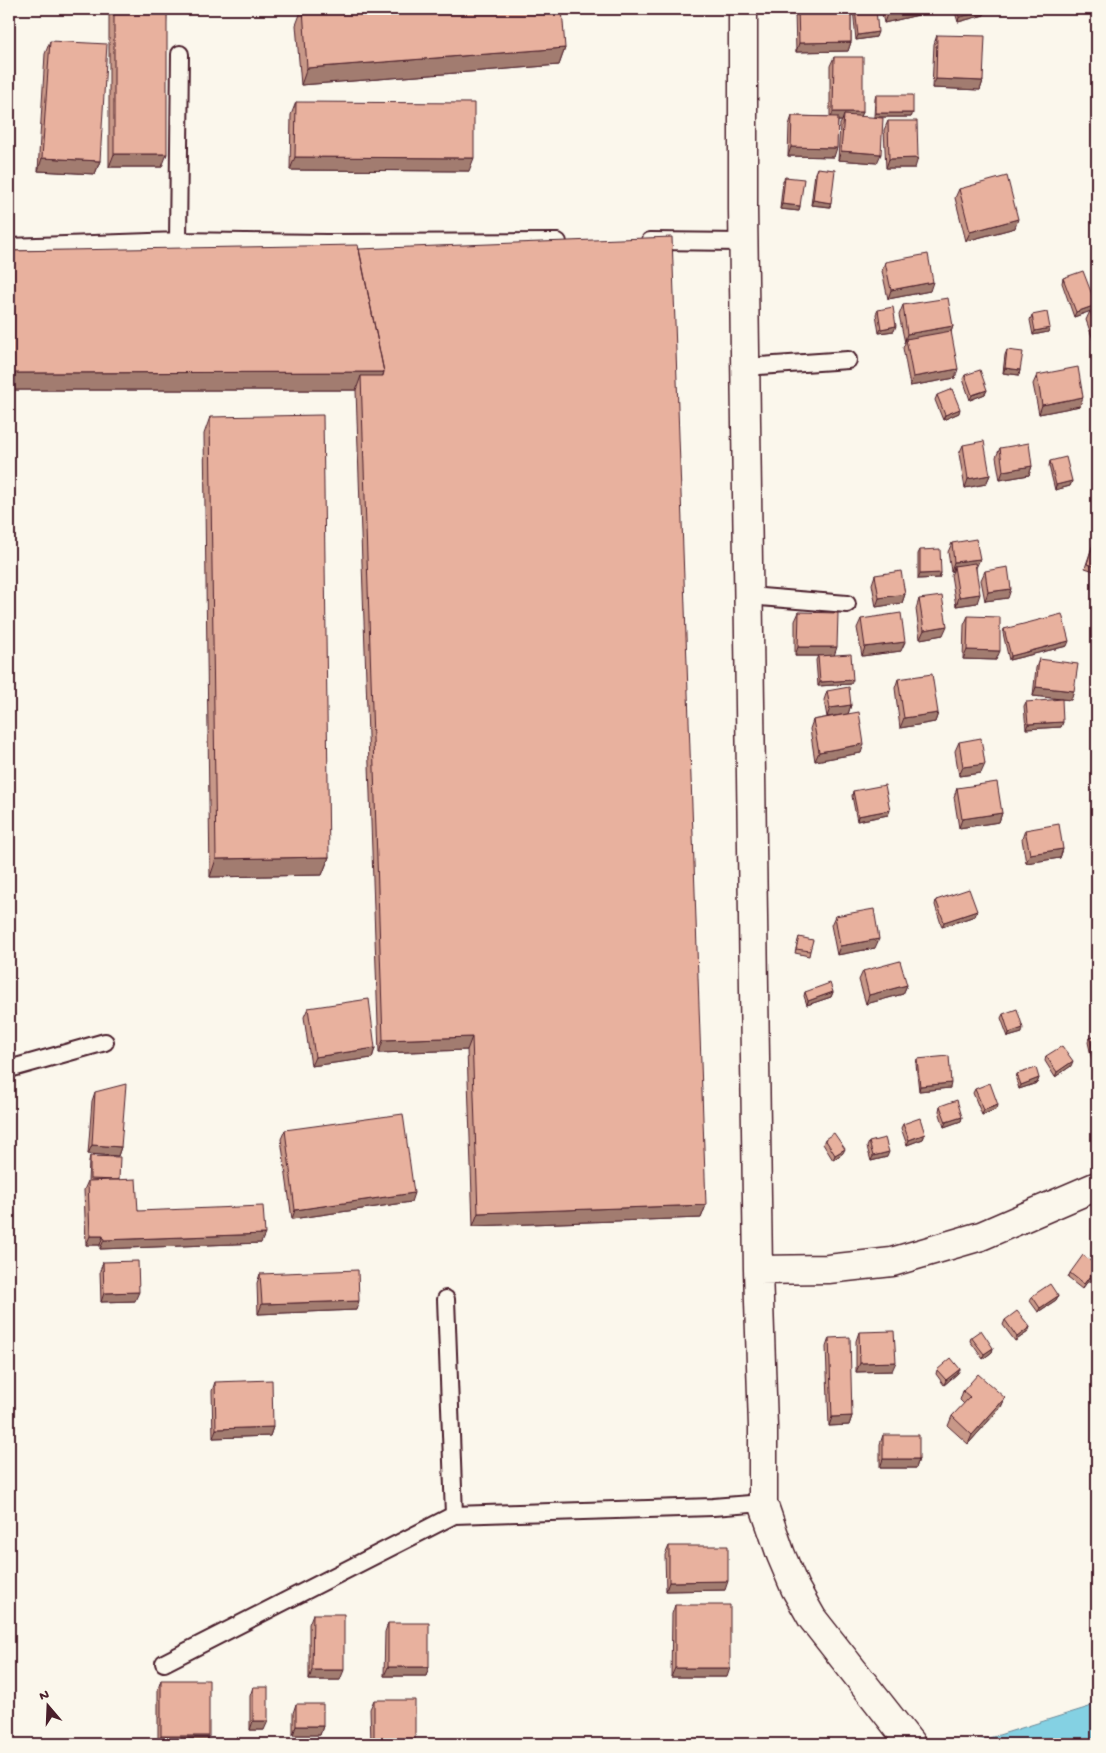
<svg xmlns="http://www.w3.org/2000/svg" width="1106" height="1753" viewBox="0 0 1106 1753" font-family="'Gochi Hand',sans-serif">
  <rect width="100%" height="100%" fill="#fbf7ec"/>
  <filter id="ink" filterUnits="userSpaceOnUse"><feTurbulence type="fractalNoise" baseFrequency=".02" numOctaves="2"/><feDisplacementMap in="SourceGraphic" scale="10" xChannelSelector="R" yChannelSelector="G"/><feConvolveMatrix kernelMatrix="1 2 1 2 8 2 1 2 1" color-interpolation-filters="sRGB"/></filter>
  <g filter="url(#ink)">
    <!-- water -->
    <path fill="#84d1e3" stroke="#6d8a99" d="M1097 1701V1744H970L1089 1707Z"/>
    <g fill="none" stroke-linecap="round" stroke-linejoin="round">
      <defs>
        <path id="service" d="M180 54 178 241 326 243 558 242
          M650 241 743 242
          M9 247 178 241
          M745 367 848 360
          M748 596 847 604
          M9 1069 105 1042
          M446 1299 454 1515 713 1507 763 1503
          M164 1663 454 1515"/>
        <path id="minor" d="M743 9V210L758 1270 763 1427V1503L781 1555 795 1588 812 1618 911 1744
          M758 1270 828 1269 892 1262 981 1236 1097 1186"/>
      </defs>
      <!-- service casing -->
      <use href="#service" stroke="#4a1f2b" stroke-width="20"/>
      <!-- minor casing -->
      <use href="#minor" stroke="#4a1f2b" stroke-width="31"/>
      <!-- service -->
      <use href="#service" stroke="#fbf7ec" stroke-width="16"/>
      <!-- minor -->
      <use href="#minor" stroke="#fbf7ec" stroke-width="28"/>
    </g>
    <!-- wall -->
    <path fill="#c89888" stroke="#4a1f2b" d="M109 9H167L162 167H109Z
      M302 9 565 48 559 65 301 85 296 25Z
      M796 9H851V42L848 51 796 52 795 12Z
      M853 9H876V37L856 40Z
      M881 9H932L931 12 884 23Z
      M954 9H985L986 11 984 15 958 22Z
      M937 35 983 81 980 90 932 88 934 44Z
      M50 41 100 161 95 174 38 171 45 54Z
      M834 57 863 112 861 116 877 163 838 160 840 124 842 121H838L834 157 788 156 789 125 792 116 830 117V66Z
      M876 95 913 113 911 117H874L875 99Z
      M296 102 469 171 290 170 291 115Z
      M888 121 915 168H886L884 130Z
      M817 168 830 207 811 205 815 173Z
      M785 177 800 206 799 211 780 209 783 181Z
      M959 189 1015 228 966 241 955 198Z
      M359 249 706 1205 701 1218 473 1226 467 1050 379 1053 356 390H9V251Z
      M885 262 930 291 888 299 882 271Z
      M1063 278 1096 305 1094 309 1097 308V350L1086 320 1090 311 1074 317 1062 283Z
      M903 305 953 326 951 332 955 378 910 386 903 348 905 343 899 315Z
      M878 310 894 331 879 333 876 314Z
      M1032 315 1050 328 1048 332 1033 335 1030 320Z
      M1007 350 1020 370 1019 375 1003 373 1005 355Z
      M965 375 987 390 985 394 970 400 963 379Z
      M1037 375 1080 406 1039 414 1033 384Z
      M937 395 959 413 943 420 935 400Z
      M210 417 329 857 322 875 210 877 204 434Z
      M963 445 990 475 986 484 965 488 959 454Z
      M1000 448 1032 466 1029 475 1000 480 996 457Z
      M1050 461 1072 481 1070 486 1055 490 1049 466Z
      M1096 535 1097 536V572L1085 568Z
      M952 543 976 568 977 603 956 606 951 575 953 571H951L948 552Z
      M920 550 941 573 939 578 918 579V554Z
      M985 571 1008 598 985 601 981 580Z
      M875 575 905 594 902 603 876 607 872 584Z
      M919 599 943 635 920 639 916 609Z
      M799 612 834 655 851 684 818 686 816 660 818 656H795V621Z
      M968 616 996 660 963 659 964 625Z
      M861 619 901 651 862 656 857 628Z
      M1004 629 1067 646 1009 660 1003 633Z
      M1039 659 1074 691 1071 700 1033 696 1036 668Z
      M898 679 938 713 935 722 900 728 895 688Z
      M827 691 851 705 848 714 861 753 815 761 810 729 813 720 841 715 827 717 824 700Z
      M1026 702 1063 722 1061 727 1026 729 1024 706Z
      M959 742 981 773 959 776 955 751Z
      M957 788 1002 813 999 822 959 828 954 797Z
      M853 791 890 810 888 815 857 821 852 796Z
      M1025 830 1063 849 1060 858 1026 863 1022 839Z
      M936 900 977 911 975 916 942 927 935 905Z
      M835 916 875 948 837 955 831 925Z
      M799 937 810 951 809 956 795 953Z
      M863 971 907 985 903 994 866 1004 859 980Z
      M805 992H833L831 997 807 1005 804 996Z
      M308 1008 375 1048 372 1058 311 1066 304 1017Z
      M1003 1014 1022 1033 1008 1037 1001 1018Z
      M1097 1036V1058L1092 1060 1088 1042 1090 1038Z
      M1046 1056 1071 1066 1055 1077 1045 1061Z
      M917 1059 950 1088 919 1091 916 1064Z
      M1017 1074 1039 1078 1037 1083 1019 1089 1016 1079Z
      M975 1089 997 1109 982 1115 973 1093Z
      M95 1092 121 1147 118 1156 88 1154 92 1101Z
      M940 1106 962 1117 961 1121 944 1127 939 1111Z
      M903 1124 925 1134 923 1139 907 1145 901 1128Z
      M285 1130 411 1202 292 1219 281 1139Z
      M825 1139 843 1153 833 1160 823 1144Z
      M869 1142 887 1157 871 1161 867 1147Z
      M90 1156 119 1180 138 1211 261 1243 100 1249V1245H86L84 1190 88 1181 89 1161Z
      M103 1262 135 1301 101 1302 100 1271Z
      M1096 1271 1082 1289 1068 1278 1070 1273Z
      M260 1274 356 1310 258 1314 257 1283Z
      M1032 1296H1058L1056 1300 1038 1312 1030 1301Z
      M1005 1320 1030 1327 1028 1332 1015 1341 1003 1325Z
      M859 1332 892 1371 856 1372V1341Z
      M971 1337 993 1348 992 1352 983 1359 970 1341Z
      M829 1338 852 1416 849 1425 829 1426 826 1347Z
      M960 1369 958 1373 944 1385 936 1374 937 1370Z
      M215 1382 273 1427 270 1436 213 1438 212 1391Z
      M963 1391 1005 1398 1001 1407 968 1444 948 1426 952 1416 964 1404 960 1400Z
      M883 1435 919 1459 916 1468H880V1444Z
      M669 1546 725 1590 666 1591 665 1555Z
      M675 1605 727 1677H671L672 1614Z
      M313 1614 340 1680H309V1624Z
      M388 1623 429 1667 426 1676H384L385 1632Z
      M161 1680 209 1736 206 1744H158V1689Z
      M253 1687 264 1730H250V1696Z
      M374 1700 414 1744H371L370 1709Z
      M296 1704 323 1726 320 1735H293V1713Z"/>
    <!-- shaded-wall -->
    <path fill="#a27c6f" stroke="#4a1f2b" d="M908 9H932L931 12 884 23 887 14Z
      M1055 9H1069L1054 13Z
      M986 11 984 15 958 22 959 17Z
      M878 32 876 37 856 40 858 35Z
      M851 42 848 51 796 52 799 43Z
      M565 48 559 65 301 85 307 68Z
      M9 52H13L9 63Z
      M936 79 983 81 980 90 932 88Z
      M833 112H863L859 121 844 115 842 121H830Z
      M876 113H913L911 117H874Z
      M791 147 837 148 834 157 788 156Z
      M841 151 881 154 877 163 838 160Z
      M114 154H167L162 167H109Z
      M295 157 474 158 469 171 290 170Z
      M42 158 100 161 95 174 38 171Z
      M918 158 915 168H886L889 159Z
      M813 200 831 203 830 207 811 205Z
      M782 204 800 206 799 211 780 209Z
      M1018 219 1015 228 966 241 970 232Z
      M933 282 930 291 888 299 891 290Z
      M1096 305 1094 310 1074 317 1076 312Z
      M896 326 894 331 879 333 881 329Z
      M953 326 950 335 906 339 904 343 907 334Z
      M1050 328 1048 332 1033 335 1035 331Z
      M1005 368 1020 370 1019 375 1003 373Z
      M958 369 955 378 910 386 913 377Z
      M384 372 378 390 361 376 356 390H9V373Z
      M987 390 985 394 970 400 972 395Z
      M1083 397 1080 406 1039 414 1042 405Z
      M960 409 959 413 943 420 945 415Z
      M1032 466 1029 475 1000 480 1003 471Z
      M990 475 986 484 965 488 968 479Z
      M1072 481 1070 486 1055 490 1056 485Z
      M980 559 976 568 954 566 953 571H951L954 562Z
      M941 573 939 578 918 579 920 574Z
      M1011 589 1008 598 985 601 988 592Z
      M905 594 902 603 876 607 879 598Z
      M980 594 977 603 956 606 959 597Z
      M947 626 943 635 920 639 924 630Z
      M1069 641 1067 646 1009 660 1011 656Z
      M905 642 901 651 862 656 865 647Z
      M798 647H837L834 656H795Z
      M967 650 1000 651 996 660 963 659Z
      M853 680 851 684 818 686 820 682Z
      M1036 687 1074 691 1071 700 1033 696Z
      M851 705 848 714 827 717 830 708Z
      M938 713 935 722 900 728 904 718Z
      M1063 722 1061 727 1026 729 1028 724Z
      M864 744 861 753 815 761 819 752Z
      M985 764 981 773 959 776 963 767Z
      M890 810 888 815 857 821 858 816Z
      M1002 813 999 822 959 828 962 819Z
      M1063 849 1060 858 1026 863 1030 854Z
      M329 857 322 875 210 877 216 859Z
      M977 911 975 916 942 927 944 922Z
      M879 939 875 948 837 955 840 946Z
      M907 985 903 994 866 1004 869 995Z
      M833 992 831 997 807 1005 808 1001Z
      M1023 1028 1022 1033 1008 1037 1009 1033Z
      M472 1037 467 1050 379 1053 383 1040Z
      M375 1048 372 1058 311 1066 315 1057Z
      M1097 1054V1058L1092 1060 1094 1055Z
      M1073 1061 1071 1066 1055 1077 1057 1072Z
      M1039 1078 1037 1083 1019 1089 1021 1085Z
      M951 1083 950 1088 919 1091 920 1086Z
      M998 1105 997 1109 982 1115 984 1110Z
      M962 1117 961 1121 944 1127 946 1122Z
      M925 1134 923 1139 907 1145 909 1140Z
      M92 1145 121 1147 118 1156 88 1154Z
      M845 1149 843 1153 833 1160 835 1155Z
      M889 1152 887 1157 871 1161 873 1156Z
      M414 1193 411 1202 292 1219 295 1210Z
      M706 1205 701 1218 473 1226 478 1213Z
      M265 1234 261 1243 100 1249 104 1240Z
      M90 1236H103L100 1245H86Z
      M1097 1267 1096 1271 1082 1289 1084 1284Z
      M139 1292 135 1301 101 1302 104 1293Z
      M1058 1296 1056 1300 1038 1312 1040 1308Z
      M359 1301 356 1310 258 1314 262 1304Z
      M1030 1327 1028 1332 1015 1341 1017 1337Z
      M993 1348 992 1352 983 1359 984 1354Z
      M896 1362 892 1371 856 1372 860 1363Z
      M960 1369 958 1373 944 1385 946 1380Z
      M1005 1398 1001 1407 968 1444 972 1435Z
      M852 1416 849 1425 829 1426 832 1417Z
      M273 1427 270 1436 213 1438 216 1429Z
      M883 1459H919L916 1468H880Z
      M728 1581 725 1590 666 1591 669 1582Z
      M388 1667H429L426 1676H384Z
      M675 1668H730L727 1677H671Z
      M312 1670H344L340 1680H309Z
      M253 1721H268L264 1730H250Z
      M296 1726H323L320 1735H293Z
      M161 1736H209L206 1744H158Z
      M374 1743H415L414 1744H373Z"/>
    <!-- building -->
    <path fill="#e8b19e" stroke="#4a1f2b" d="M9 9H13V52H9Z
      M114 9H167V154H114Z
      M303 9H562L565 48 307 68Z
      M798 9H851V42L799 43Z
      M855 9H876L878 32 858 35Z
      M886 9H908L887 14Z
      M957 9H985L986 11 959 17Z
      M937 35 985 36 983 81 936 79Z
      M50 41 107 44 100 161 42 158Z
      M834 57H863V112H833Z
      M876 95H913V113H876Z
      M296 102 474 103V158L295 157Z
      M844 115 883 118 881 154 841 151Z
      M792 116 838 117 837 148 791 147Z
      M888 121H917L918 158 889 159Z
      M817 168 835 170 831 203 813 200Z
      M1007 176 1018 219 970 232 959 189Z
      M785 177 804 179 800 206 782 204Z
      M672 237 706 1205 478 1213 472 1037 383 1040 361 376H383L384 372 359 249Z
      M358 245 384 372 9 373V251Z
      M928 254 933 282 891 290 885 262Z
      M1083 271 1096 305 1076 312 1063 278Z
      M948 298 953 326 907 334 903 305Z
      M893 307 896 326 881 329 878 310Z
      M1097 308V332L1090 311Z
      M1047 312 1050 328 1035 331 1032 315Z
      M951 331 958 369 913 377 906 339Z
      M1007 350 1023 352 1020 370 1005 368Z
      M1078 367 1083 397 1042 405 1037 375Z
      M980 370 987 390 972 395 965 375Z
      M952 389 960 409 945 415 937 395Z
      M323 415 329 857 216 859 210 417Z
      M984 441 990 475 968 479 963 445Z
      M1029 443 1032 466 1003 471 1000 448Z
      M1066 457 1072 481 1056 485 1050 461Z
      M1096 535 1097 536V567L1087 564Z
      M976 539 980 559 954 562 952 543Z
      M940 549 941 573 920 574V550Z
      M975 563 980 594 959 597 954 566Z
      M1008 567 1011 589 988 592 985 571Z
      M901 571 905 594 879 598 875 575Z
      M942 596 947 626 924 630 919 599Z
      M799 612 838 613 837 647H798Z
      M901 613 905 642 865 647 861 619Z
      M1062 614 1069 641 1011 656 1004 629Z
      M968 616 1000 617V651L967 650Z
      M851 654 853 680 820 682 818 656Z
      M1039 659 1078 664 1074 691 1036 687Z
      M932 674 938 713 904 718 898 679Z
      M849 687 851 705 830 708 827 691Z
      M1062 699 1063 722 1028 724 1026 702Z
      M859 712 864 744 819 752 813 720Z
      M981 738 985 764 963 767 959 742Z
      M997 782 1002 813 962 819 957 788Z
      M885 785 890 810 858 816 853 791Z
      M1059 824 1063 849 1030 854 1025 830Z
      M969 889 977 911 944 922 936 900Z
      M874 909 879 939 840 946 835 916Z
      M799 937 813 940 810 951 796 949Z
      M900 961 907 985 869 995 863 971Z
      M830 983 833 992 808 1001 805 992Z
      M369 999 375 1048 315 1057 308 1008Z
      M1017 1009 1023 1028 1009 1033 1003 1014Z
      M1097 1036V1054L1094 1055 1090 1038Z
      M1062 1046 1073 1061 1057 1072 1046 1056Z
      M949 1056 951 1083 920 1086 917 1059Z
      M1036 1068 1039 1078 1021 1085 1017 1074Z
      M990 1083 998 1105 984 1110 975 1089Z
      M126 1084 121 1147 92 1145 95 1092Z
      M957 1100 962 1117 946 1122 940 1106Z
      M403 1114 414 1193 295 1210 285 1130Z
      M920 1118 925 1134 909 1140 903 1124Z
      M834 1133 845 1149 835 1155 825 1139Z
      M885 1138 889 1152 873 1156 869 1142Z
      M90 1156 120 1157 119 1180 90 1179Z
      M136 1179 138 1211 263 1206 265 1234 104 1240 103 1236H90L88 1181Z
      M1083 1255 1097 1266 1084 1284 1070 1273Z
      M138 1261 139 1292 104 1293 103 1262Z
      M358 1270 359 1301 262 1304 260 1274Z
      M1050 1284 1058 1296 1040 1308 1032 1296Z
      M1017 1311 1030 1327 1017 1337 1005 1320Z
      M981 1330 993 1348 984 1354 971 1337Z
      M894 1331 896 1362 860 1363 859 1332Z
      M850 1337 852 1416 832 1417 829 1338Z
      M951 1358 960 1369 946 1380 937 1370Z
      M978 1374 1005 1398 972 1435 952 1416 970 1397 963 1391Z
      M272 1380 273 1427 216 1429 215 1382Z
      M883 1435H919V1459H883Z
      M669 1546H728V1581L669 1582Z
      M675 1605H730V1668H675Z
      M313 1614H344V1670H312Z
      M388 1623H429V1667H388Z
      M161 1680H209V1736H161Z
      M253 1687H268V1721H253Z
      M374 1700H415V1743H374Z
      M296 1704H323V1726H296Z"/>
  </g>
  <!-- margin -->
  <rect width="1106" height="1753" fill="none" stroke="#fbf7ec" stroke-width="30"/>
  <rect x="15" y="15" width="1076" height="1723" fill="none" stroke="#4a1f2b" stroke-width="2" filter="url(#ink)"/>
  <!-- north arrow -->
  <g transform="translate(48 1706) rotate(341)" stroke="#fbf7ec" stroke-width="4" paint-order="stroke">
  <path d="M0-4L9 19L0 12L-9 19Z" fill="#4a1f2b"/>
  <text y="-8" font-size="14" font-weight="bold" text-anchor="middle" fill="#4a1f2b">N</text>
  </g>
</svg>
